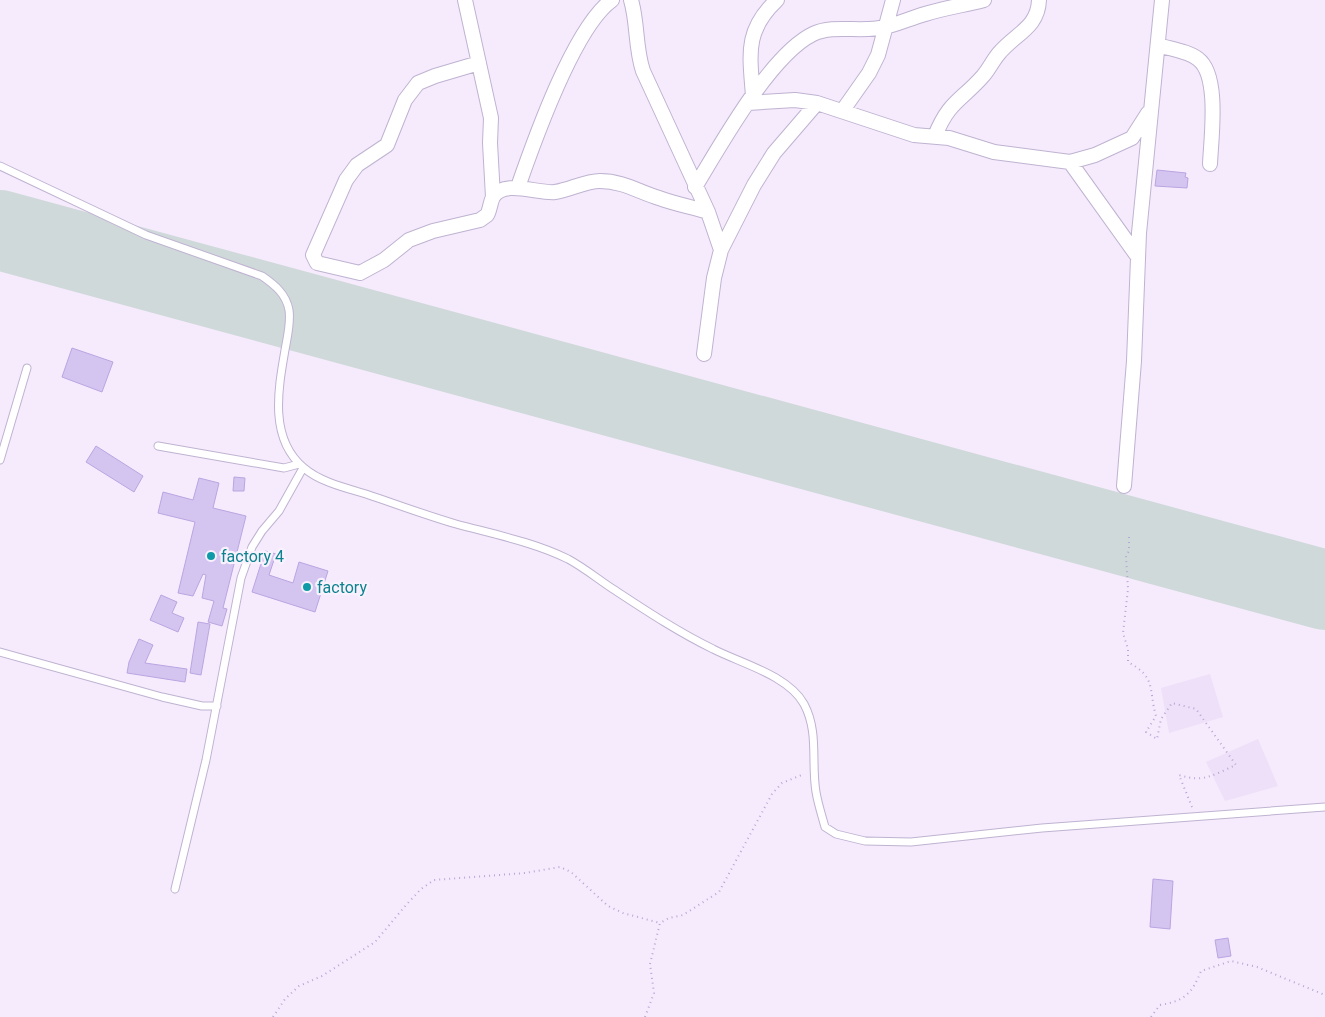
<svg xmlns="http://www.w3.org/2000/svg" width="1325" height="1017" viewBox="0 0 1325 1017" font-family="Roboto,sans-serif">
  <rect width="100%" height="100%" fill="#f5ebfc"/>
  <!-- residential -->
  <path fill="#ede0f8" d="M1210 674 1223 717 1169 733 1161 688Z
    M1258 739 1278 786 1225 801 1206 762Z"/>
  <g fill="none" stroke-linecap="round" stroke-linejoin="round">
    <!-- runway -->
    <path stroke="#cfd9da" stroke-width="80" d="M0 230 1325 590"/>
  </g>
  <!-- building -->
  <path fill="#d4c4f0" stroke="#baa5e2" d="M1157 170 1186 173 1185 177 1188 178 1187 188 1155 186Z
    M72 348 113 362 102 392 62 377Z
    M96 446 143 476 134 492 86 462Z
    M234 477 245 478 244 491H233Z
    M199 478 219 483 213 508 246 516 223 608 227 609 222 626 208 622 214 601 202 598 206 575 203 574 193 596 178 593 195 522 158 513 163 492 193 500Z
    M265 551 276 554 269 575 293 583 299 562 328 571 315 612 252 592Z
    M161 595 177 602 172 613 184 618 178 632 150 620Z
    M198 622 210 624 201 675 190 673Z
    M139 639 153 645 145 663 187 669 185 682 127 673 129 662Z
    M1153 879 1173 881 1170 929 1150 927Z
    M1228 938 1231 956 1218 958 1215 940Z"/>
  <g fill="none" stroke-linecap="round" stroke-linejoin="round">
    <defs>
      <path id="service" d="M0 166 146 235 262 276C275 285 286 294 289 310 291 323 287 338 285 350 278 390 269 439 304 468 320 482 346 488 366 494 396 504 425 515 456 524 493 534 533 542 568 559 583 567 598 579 613 589 645 610 678 632 713 649 740 663 788 675 804 704 819 732 811 762 816 792 818 804 822 816 825 827L836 834 865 841 911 842 1042 828 1325 807
        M158 446 284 468 299 464
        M0 460 27 368
        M0 652 162 697 202 706H217
        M175 889 206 760 241 578 252 547 262 531 279 511 303 468"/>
      <path id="minor" d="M465 0 491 118 490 143 493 197
        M631 0C638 24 635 47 643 71L708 212 721 250
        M1158 45C1170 49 1188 51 1198 59 1220 75 1211 139 1210 164
        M479 63 435 76 418 83 405 100 387 145 357 165 346 180 313 255 317 263 360 273 384 260 409 240 433 231 480 220 487 215C490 210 490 203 493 197 503 179 539 194 555 192 570 190 585 181 600 181 623 181 639 192 659 198 675 204 692 207 708 212
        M753 96C750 55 744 31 777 0
        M748 103 795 100 817 103 914 135 949 138 994 152 1070 162 1095 155 1132 138 1148 113
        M843 110 869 73 878 55 893 0
        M935 136C949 101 961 101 983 76 990 68 994 58 1001 51 1017 33 1038 27 1039 0
        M1070 162 1138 257
        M518 187C534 141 574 27 612 0
        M695 187C720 146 770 55 813 34 834 24 862 33 885 27 898 24 911 18 925 14 944 8 965 5 984 0
        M704 354 714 278 721 250 754 185 774 153 817 103
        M1124 486 1134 361 1139 233 1162 0"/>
    </defs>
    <!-- service casing -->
    <use href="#service" stroke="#bfb3d1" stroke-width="9"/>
    <!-- minor casing -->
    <use href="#minor" stroke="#bfb3d1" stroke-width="16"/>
    <!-- path -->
    <path stroke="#b7a7d6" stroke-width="2" stroke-dasharray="1 4" stroke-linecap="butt" d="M1129 537V551L1126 556 1128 589 1123 633 1128 649V662C1157 678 1148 688 1156 716L1146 732 1157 739 1161 719 1172 703 1196 709 1236 765C1213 775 1203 783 1179 775L1192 807
      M273 1017 285 999 299 986 322 976 375 942 406 905 421 889 434 880 525 873 560 867 571 872 608 906 623 913 660 923
      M645 1017 654 993 650 964 660 923 669 918 683 915 719 892 772 794 782 783 804 774
      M1151 1017 1160 1005C1184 1001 1192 994 1201 971L1231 961 1257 967 1325 995"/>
    <!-- service -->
    <use href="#service" stroke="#fff" stroke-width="7"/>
    <!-- minor -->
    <use href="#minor" stroke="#fff" stroke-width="14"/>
  </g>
  <!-- markers -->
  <g fill="#0f9aa8" stroke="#f9f2fe" stroke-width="2">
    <circle cx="211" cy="556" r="5"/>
    <circle cx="307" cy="587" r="5"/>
  </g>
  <g text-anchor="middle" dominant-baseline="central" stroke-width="4.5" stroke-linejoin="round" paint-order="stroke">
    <!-- culture labels -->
    <g font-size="16" fill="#0d838f" stroke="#f9f2fe" text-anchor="start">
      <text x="221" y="556">factory 4</text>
      <text x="317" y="587">factory</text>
    </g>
  </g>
</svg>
